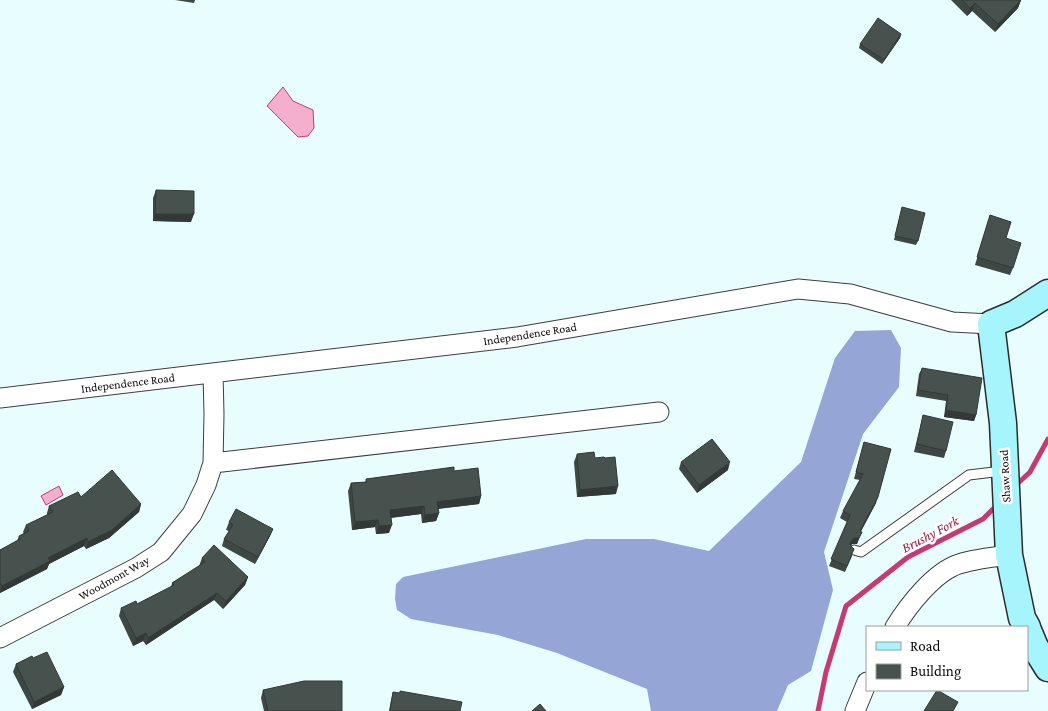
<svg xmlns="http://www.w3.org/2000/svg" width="1048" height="711" viewBox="0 0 1048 711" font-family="'Crimson Pro',serif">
  <rect width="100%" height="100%" fill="#e8fefe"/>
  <!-- forest -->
  <path fill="#94a5d6" d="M891 330 901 348 899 387 863 434 824 552 833 590 811 671 788 685 777 711H651L647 689 557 653 498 635 411 619 397 610 395 599 396 584 403 577 586 539H654L709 551 801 462 835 358 855 331Z"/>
  <!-- water -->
  <path fill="#f3afcc" stroke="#c73972" d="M283 87 293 101 313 110 314 128 308 136 298 137 267 106Z
    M59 486 63 495 46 505 41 496Z"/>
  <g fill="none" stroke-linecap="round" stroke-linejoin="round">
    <!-- stream -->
    <path stroke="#c73972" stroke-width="5" d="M1015 486 1030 472 1048 439
      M818 711 826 672 846 606 908 557 983 519 999 503"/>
    <defs>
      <path id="lane" d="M854 550 861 552 969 475 1002 471"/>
      <path id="street" d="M0 398 517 337 798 289 850 294 952 322 991 324
        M213 463 659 412
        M895 627C908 606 934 572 959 564 975 559 992 557 1009 555
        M0 638 136 568 161 552 192 514 206 485 213 463 214 414 213 373
        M855 711 867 682"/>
      <path id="secondary" d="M1027 627 1022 618 1009 555 1003 423 991 324 1015 314 1048 293
        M1027 628 1035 647 1048 668"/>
    </defs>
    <!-- lane casing -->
    <use href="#lane" stroke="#3d3d3d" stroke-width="11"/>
    <!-- street casing -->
    <use href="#street" stroke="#3d3d3d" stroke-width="21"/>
    <!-- secondary casing -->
    <use href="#secondary" stroke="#2c2c2c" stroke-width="29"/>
    <!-- lane -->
    <use href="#lane" stroke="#fff" stroke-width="9"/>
    <!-- street -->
    <use href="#street" stroke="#fff" stroke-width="19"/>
    <!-- secondary -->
    <use href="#secondary" stroke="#a6f4fc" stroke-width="26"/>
  </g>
  <!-- wall -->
  <path fill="#3d4743" d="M175 0H195L194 3Z
    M951 0H1021L1018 8 995 32 972 11 967 16Z
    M901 34 900 38 882 64 859 48 860 44Z
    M156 190 191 222 153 221V198Z
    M902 207 918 241 916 245 894 240Z
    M990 215 1006 238 1013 268 1010 275 975 265Z
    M922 368 976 415 974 421 944 417 946 401 916 396 919 374Z
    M923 415 946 451 944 458 914 452 921 423Z
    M864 442 876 503 861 531 857 544H852L851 546 852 556 845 572 829 566 847 522 840 518 843 511 860 480 854 479Z
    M577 454 595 458H605L616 494 577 497 574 462Z
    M681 462 728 470 697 493 679 469Z
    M454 471 481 496 479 504 438 509 439 513 436 521 422 523 421 514 391 518 389 533 376 534 375 527 352 530 348 491 351 483 365 482 366 479Z
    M81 497 141 504 139 512 109 538 86 549 84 546 49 564 47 569 0 593V550L17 541 19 536 24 534 23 532 26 525 47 515V513L49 506Z
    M229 522 273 529 270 536 255 564 222 546 224 539 229 531 226 530Z
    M202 558 248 577 245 585 223 609 214 600 146 645 143 641 133 646 119 616 121 608 137 604 171 587 172 583 199 566Z
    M33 658 64 687 61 695 32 709 13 672 16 664Z
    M263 690 342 711H264L261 698Z
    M393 692 460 711H389L391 700Z"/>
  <!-- shaded-wall -->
  <path fill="#323937" d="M1021 0 1018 8 995 32 998 24Z
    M975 3 972 11 967 16 970 8Z
    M901 34 900 38 882 64 884 60Z
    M155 214H194L191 222 153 221Z
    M946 410 976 415 974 421 944 417Z
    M730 462 728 470 697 493 699 485Z
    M618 486 616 494 577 497 580 490Z
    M481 496 479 504 435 509 437 502Z
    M878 497 876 503 858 537 860 531Z
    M141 504 139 512 109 538 86 549 88 542Z
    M424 506 421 514 388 518 390 510Z
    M439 513 436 521 422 523 425 515Z
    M378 520 375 527 352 530 355 522Z
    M392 525 389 533 376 534 379 526Z
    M273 529 270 536 255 564 258 557Z
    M862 532 857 544H852L848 548 851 541Z
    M87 538 84 546 49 564 47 569 0 593 2 586 48 558Z
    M248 577 245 585 223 609 226 601Z
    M217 593 214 600 146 645 148 638Z
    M146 633 143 641 133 646 136 638Z
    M64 687 61 695 32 709 34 702Z"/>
  <!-- building -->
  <path fill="#47524e" stroke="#323937" d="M962 0H1021L998 24 975 3 970 8Z
    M878 18 901 34 884 60 860 44Z
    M156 190 194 191V214H155Z
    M902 207 925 213 918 241 895 236Z
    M990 215 1011 222 1006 238 1021 243 1013 268 977 257Z
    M922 368 982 378 976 415 946 410 948 395 918 390Z
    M923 415 953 422 946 451 917 444Z
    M712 439 730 462 699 485 681 462Z
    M864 442 891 449 878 497 860 531 862 532 859 538H854L851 541 850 545 854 549 847 566 831 559 850 515 843 511 863 474 856 472Z
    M594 452 595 458 604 457 605 458 615 457 618 486 580 490 577 454Z
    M454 467V471L478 468 481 496 437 502 439 513 425 515 424 506 390 510 392 525 379 526 378 520 355 522 351 483 367 482 366 479Z
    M112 470 141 504 112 530 88 542 87 538 48 558 50 561 2 586 0 583V550L20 539 19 536 29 531 26 525 53 512 49 506 78 492 81 497Z
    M236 509 273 529 258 557 224 539 233 525 229 522Z
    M214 545 248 577 226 601 217 593 148 638 146 633 136 638 121 608 136 601 137 604 174 585 172 583 205 562 202 558Z
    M47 652 64 687 34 702 16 664 32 656 33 658Z
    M304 681H342V711H268L263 690Z
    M937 690 958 702 953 711H924Z
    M400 691 462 702 460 711H390L393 692 400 693Z
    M540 704 546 711H532Z"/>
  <g text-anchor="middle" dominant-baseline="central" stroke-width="5" stroke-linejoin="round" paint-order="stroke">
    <!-- street labels -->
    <g font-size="12" fill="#0a0a0a" stroke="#fff">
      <text transform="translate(530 334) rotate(-9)">Independence Road</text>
      <text transform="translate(128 383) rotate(-7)">Independence Road</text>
      <text transform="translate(1005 476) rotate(-93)">Shaw Road</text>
      <text transform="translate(114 578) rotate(-29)">Woodmont Way</text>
    </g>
    <!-- water labels -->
    <g font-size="14" font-style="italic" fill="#961a46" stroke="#fff">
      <text transform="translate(930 534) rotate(-28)">Brushy Fork</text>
    </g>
  </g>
  <!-- legend -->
  <rect x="866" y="626" width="162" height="65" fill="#ffffff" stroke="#9d9d9d"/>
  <rect x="876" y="642" width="25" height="8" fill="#a6f4fc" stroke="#9d9d9d"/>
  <text x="910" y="651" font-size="15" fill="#0a0a0a">Road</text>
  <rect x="876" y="664" width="25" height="15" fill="#47524e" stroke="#9d9d9d"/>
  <text x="910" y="676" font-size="15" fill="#0a0a0a">Building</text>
</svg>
